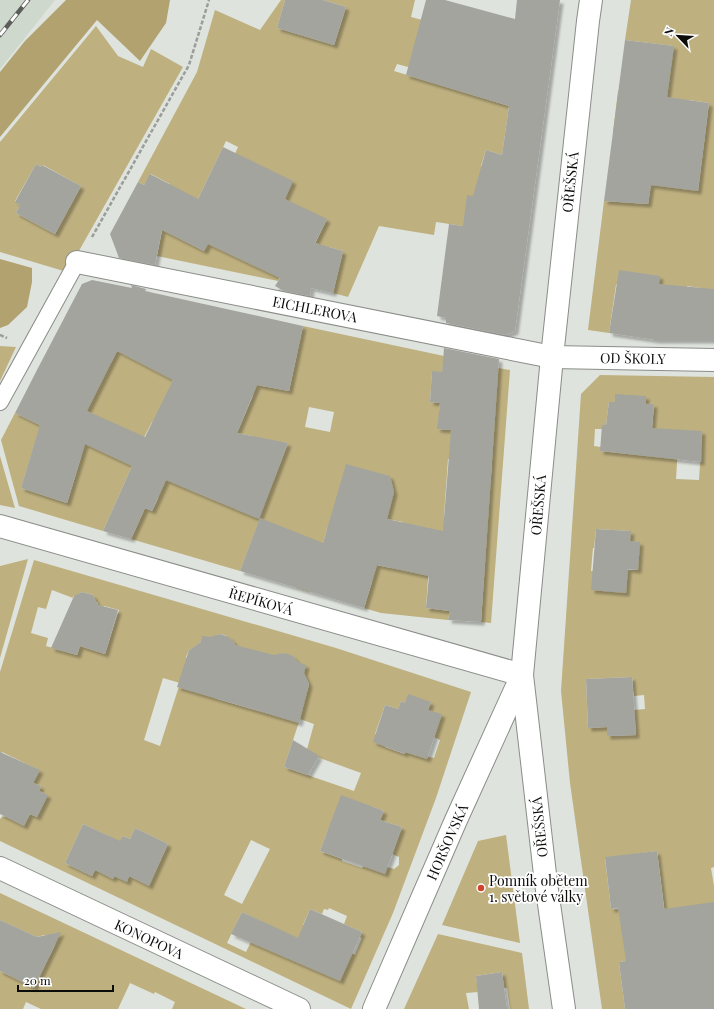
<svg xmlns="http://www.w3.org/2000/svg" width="714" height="1009" viewBox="0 0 714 1009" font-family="'Playfair Display',serif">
  <defs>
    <filter id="shadow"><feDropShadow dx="3.5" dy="3.5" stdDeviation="1" flood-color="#0004"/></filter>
  </defs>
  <rect width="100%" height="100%" fill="#dfe3dd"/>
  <!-- built -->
  <path fill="#cfd8cc" d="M0 0H55L0 69Z"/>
  <!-- green -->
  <path fill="#beb07f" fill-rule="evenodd" d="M281 0H285L277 28 334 45 346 7 323 0H415L411 17 519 46 408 67 397 64 394 71 509 106 502 155 486 150 481 166 535 182 463 226 436 222 434 235 379 226 348 297 333 293 343 251 329 247 313 252 316 242 327 219 295 246 278 281 157 256 165 217 170 184 151 174 144 185 138 182 197 72 215 10 260 30ZM226 141 238 147 229 167 242 173 204 251 179 238Z
    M631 0H714V309L698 306 701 288 687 286 679 340H654L660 291 617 284 616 285 609 333 588 330 604 201 648 204 657 138 613 132 618 91 673 46 625 40ZM689 100 709 103 698 190Z
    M96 26 118 56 143 67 151 49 183 67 67 272 0 252V142ZM36 164 41 167 43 165 81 186 55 234 16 213 20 205 15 201Z
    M303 326 444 356 442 372H432L430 402 440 403 438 429 493 433 498 368 510 370 491 623 481 622 485 560 429 565 426 608 450 611 448 620 381 613 364 608 372 582 352 575 327 529 309 592 296 588 304 560 260 519 240 571 131 539 145 508 152 511 158 499 160 477 199 467 190 490 224 504 252 436 237 433 253 396 249 393 253 384 289 391ZM309 407 334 412 330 432 305 427ZM270 441 288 443 274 479ZM448 459 492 463 487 520 444 516ZM386 519 403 522 391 568 376 565Z
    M194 334 172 382 203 397 152 422 130 464 132 466 103 531 19 506 1 440 15 413 44 427 112 361 117 351ZM35 443 81 457 67 503 21 488Z
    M0 346 16 347 0 381Z
    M600 375 714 377V867L711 868 714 886V902L706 950 619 962 625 1009H602L570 783 561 691 581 394ZM609 402 654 404 650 456 601 451V447L594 446 595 429H602L606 425ZM679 430 702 432 699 480 676 479ZM596 529 630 531V541L637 570 591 571 593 548H594ZM632 677 634 696 644 695 645 709 634 710 636 735 607 736V727L588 728 586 679ZM657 851 665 913 611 909 605 858Z
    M0 456 15 508 0 505Z
    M28 559 0 658V566Z
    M34 560 336 648 471 692 436 798 393 913 351 1009 0 841V819L3 816 5 817 6 815 24 825 30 814 37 817 47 795 39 791 41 786 33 783 39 770 2 752 0 755V672ZM52 590 73 598V596H76L82 592 93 595 96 602 98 603V605L103 608 104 606 119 610 105 654 80 646 77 655 46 646 48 638 31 633 38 607 46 609ZM219 634C228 635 231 639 234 646L277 656 282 653 292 656 309 684 307 692 300 697 259 711 217 699 186 657 189 650 196 646H199L202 637H214ZM163 678 180 683 160 746 144 740ZM401 701 405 703 431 702 428 710 434 737 440 740 434 758 405 752 404 754 385 747 387 738 375 734 385 705 398 709ZM300 719 314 724 306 753 361 773 354 791 284 767ZM370 806 384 811 380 820 402 827 392 854 399 857V865L394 869 387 867 364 865 362 868 342 861V859L320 851 328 830ZM83 824 111 837 92 876 65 863ZM135 828 168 844 149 885 129 876 127 881 114 876 113 879 106 875 123 836 130 839ZM251 840 270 849 242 904 224 895ZM329 908 347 916 344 924 362 932 360 937 362 938 355 955 303 925 310 909 322 914 324 909 328 910ZM242 912 261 921 246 952 227 943Z
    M506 835 520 943 442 925 478 841Z
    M0 893 246 1009H172L175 1002 155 992 154 994 130 983 118 1009H41L26 1002 23 1009H0V971L34 987 55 945 49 937 44 935 37 937 0 920Z
    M438 934 522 953 529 1009H508H510L507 988H504L502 972 476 976 478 992 466 993 469 1009H404Z"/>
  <!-- forest -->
  <path fill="#b1a26f" d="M66 0H170L166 23 140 61 97 20 0 137V72L25 41Z
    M0 259 32 268V282L27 307 8 325 0 328Z"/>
  <!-- building -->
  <path fill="#a3a49e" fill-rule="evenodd" filter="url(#shadow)" d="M285 0H323L346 7 334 45 277 28Z
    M426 0H445L515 19 517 0H560L515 331 506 335 446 323V318L437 316 449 224 463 226 467 195 473 196 486 150 502 155 509 106 406 75Z
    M625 40 674 46 667 97 709 103 698 191 651 185 648 204 604 201Z
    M223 147 293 181 285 199 327 219 315 243 343 251 333 293 311 288 310 296 284 291 275 286 280 278 208 244 204 251 162 230 155 265 119 258 110 234 138 182 144 185 150 174 198 199Z
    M36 164 41 167 42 165 81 186 55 234 16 213 20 205 15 202Z
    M619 270 660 276 659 284 714 289V340H656L609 333Z
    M92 280 132 288 131 285 146 289 145 291 303 326 289 391 257 385 237 433 288 443 259 519 166 480 152 511 145 508 131 539 103 531 132 466 85 444 67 503 21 488 40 425 15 413 38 368 82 284ZM117 351 173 380 145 437 87 411Z
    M444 348 499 359 481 622 448 620 450 611 426 608 429 576 377 565 364 608 240 571 260 518 323 543 346 464 390 476 394 492 387 519 443 531 451 430 437 429 440 403 430 402 432 371 442 372Z
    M615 394 646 396V404H654L652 428 702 431 701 462 600 451 602 425H606L609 402H615Z
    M596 529 631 531 630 541 640 542 638 570 628 569 626 593 591 590Z
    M82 592 93 595 98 605 118 610 105 654 80 646 77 655 51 648 74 596Z
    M220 634 229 637 235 643V645L274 655 282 653 288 654 293 656 298 662 306 665 304 673 309 684 299 723 177 687 189 650 200 643 202 636 210 637Z
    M632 677 636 735 607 736V727L588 728 586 679Z
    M408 694 431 702 428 710 442 714 427 759 405 752V754L373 742 385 705 398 709 401 701 405 703Z
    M293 740 319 756 308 775 284 767Z
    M0 752 40 770 33 783 41 786 39 791 48 795 37 817 30 814 24 826 0 814Z
    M341 795 384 811 380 820 402 827 385 874 320 851Z
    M83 824 120 841 123 836 130 839 135 828 168 844 149 886 129 876 127 882 114 876 113 879 95 870 92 876 65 863Z
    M657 851 664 909 714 902V1009H625L619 962 626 961 618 908 611 909 605 857Z
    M310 909 362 932 340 981 231 934 242 912 298 938Z
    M0 920 37 937 61 932 34 988 0 971Z
    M502 972 507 1009H479L476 976Z"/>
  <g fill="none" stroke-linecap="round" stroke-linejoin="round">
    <defs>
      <path id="service" d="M0 402 77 262"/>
      <path id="minor" d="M77 262 552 357 714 360
        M0 526 522 675 456 820 374 1009
        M0 868 299 1009"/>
      <path id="tertiary" d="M564 1009 546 883 522 675 552 357 588 21 591 0"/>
    </defs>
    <!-- service casing -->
    <use href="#service" stroke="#8a8d88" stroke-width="18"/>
    <!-- minor casing -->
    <use href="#minor" stroke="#8a8d88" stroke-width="24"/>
    <!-- tertiary casing -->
    <use href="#tertiary" stroke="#8a8d88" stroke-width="24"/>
    <!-- path -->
    <path stroke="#9a9d98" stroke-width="2.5" stroke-dasharray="4 2" stroke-linecap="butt" d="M92 237 189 65 209 0
      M0 335 7 338"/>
    <!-- service -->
    <use href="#service" stroke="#fff" stroke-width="16"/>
    <!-- minor -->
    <use href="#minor" stroke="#fff" stroke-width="22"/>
    <!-- tertiary -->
    <use href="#tertiary" stroke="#fff" stroke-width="22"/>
    <defs>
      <path id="rail" d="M0 35 28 0"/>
    </defs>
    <!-- rail casing -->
    <use href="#rail" stroke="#5c5e5a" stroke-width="4.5"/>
    <!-- rail -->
    <use href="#rail" stroke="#fff" stroke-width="3" stroke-dasharray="9" stroke-linecap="butt"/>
  </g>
  <!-- markers -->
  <circle fill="#cf432f" stroke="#fff" stroke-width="1.5" cx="481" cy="888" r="4"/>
  <g text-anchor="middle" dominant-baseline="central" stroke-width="3.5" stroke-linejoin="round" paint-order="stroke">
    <!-- street labels -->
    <g font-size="14" fill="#0b0c0a" stroke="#fff">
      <text transform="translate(570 182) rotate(-84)">OŘEŠSKÁ</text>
      <text transform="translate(315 309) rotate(11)">EICHLEROVA</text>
      <text transform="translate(633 358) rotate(1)">OD ŠKOLY</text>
      <text transform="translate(538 505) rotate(-85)">OŘEŠSKÁ</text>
      <text transform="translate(261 601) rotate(16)">ŘEPÍKOVÁ</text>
      <text transform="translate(539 827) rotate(-96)">OŘEŠSKÁ</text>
      <text transform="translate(447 842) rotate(-66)">HORŠOVSKÁ</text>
      <text transform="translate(149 939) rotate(25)">KONOPOVA</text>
    </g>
    <!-- poi labels -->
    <g font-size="14" fill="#0b0c0a" stroke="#fff" text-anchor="start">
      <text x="489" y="880">Pomník obětem<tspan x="489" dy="16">1. světové války</tspan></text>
    </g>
  </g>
  <!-- north arrow -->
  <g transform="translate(678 36) rotate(295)" stroke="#ffffff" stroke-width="3" paint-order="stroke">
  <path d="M0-3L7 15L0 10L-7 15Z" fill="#0b0c0a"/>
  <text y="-6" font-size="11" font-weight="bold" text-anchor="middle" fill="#0b0c0a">N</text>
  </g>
  <!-- scale -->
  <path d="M18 985v6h95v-6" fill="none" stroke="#0b0c0a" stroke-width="2"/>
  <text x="24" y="985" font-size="12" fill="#0b0c0a" stroke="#ffffff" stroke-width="3" paint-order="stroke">20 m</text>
</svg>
